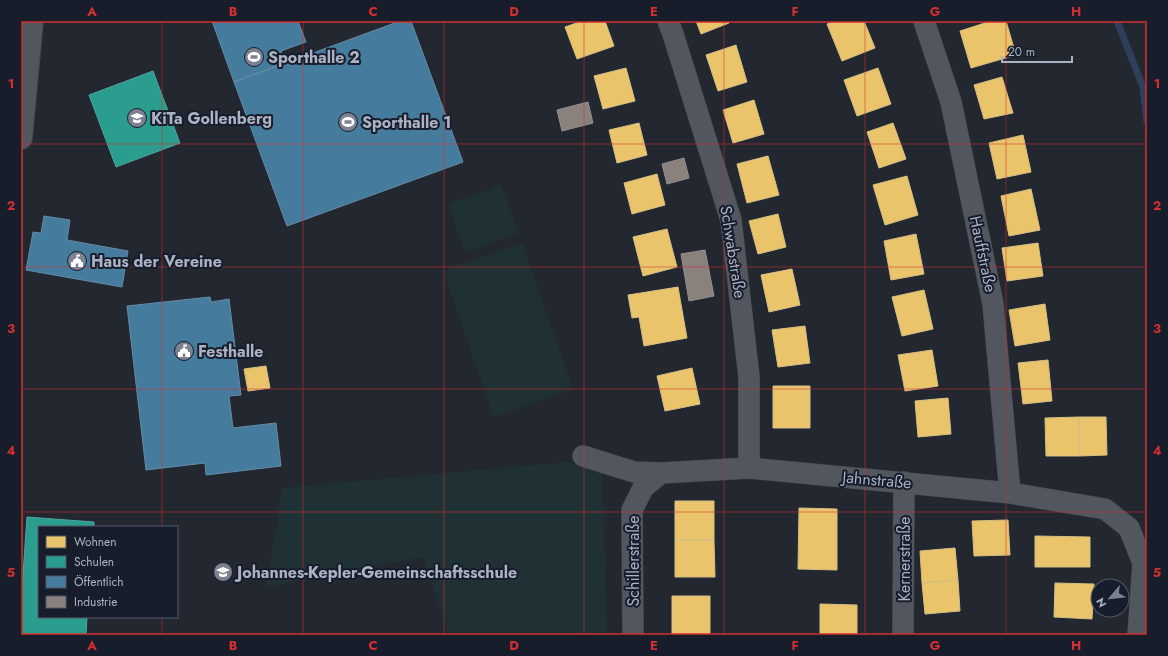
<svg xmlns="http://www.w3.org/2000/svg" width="1168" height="656" viewBox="0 0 1168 656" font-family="Jost,sans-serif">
  <rect width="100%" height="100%" fill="#232730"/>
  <!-- grass -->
  <path fill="#203135" d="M501 185 519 233 465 252 448 204Z
    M522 243 573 389 494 417 443 271Z
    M568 462 603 472 607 635H449L423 557 266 587 282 488Z"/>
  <!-- homes -->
  <path fill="#e9c46a" stroke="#d6bf85" d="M582 21H605L614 46 577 59 565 27Z
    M696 21H729V23L701 34Z
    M836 21H864L875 48 842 61 827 24Z
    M991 21H1006L1016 55 971 68 960 31Z
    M736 45 747 82 718 91 706 55Z
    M626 68 635 101 603 109 594 76Z
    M878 68 891 104 857 116 844 80Z
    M1002 77 1013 113 984 119 974 85Z
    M754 100 764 134 733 143 723 110Z
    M639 123 647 155 617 163 609 130Z
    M893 123 906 159 879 168 867 132Z
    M1023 135 1031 172 997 179 989 143Z
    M768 156 779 195 747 203 737 164Z
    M657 174 665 205 632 214 624 183Z
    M907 176 918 215 885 225 873 185Z
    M1031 189 1040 230 1009 236 1001 196Z
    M778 214 786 247 758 254 749 221Z
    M667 229 677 267 643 276 633 237Z
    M916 234 924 274 891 280 884 241Z
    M1038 243 1043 276 1007 281 1002 248Z
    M792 269 800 305 769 312 761 275Z
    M678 287 687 338 644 346 639 317 632 318 628 295Z
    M924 290 933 329 902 336 892 297Z
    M1045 304 1050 340 1015 346 1009 310Z
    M805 326 810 363 778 367 772 330Z
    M932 350 938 386 905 391 898 355Z
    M1048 360 1052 401 1023 404 1018 363Z
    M266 366 270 388 248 391 244 369Z
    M692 368 700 404 665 411 657 376Z
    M773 386H810V428H773Z
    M948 398 951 434 918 437 915 401Z
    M1079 417H1106L1107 455 1079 456Z
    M1079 417V456H1046L1045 418Z
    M675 501H714V540H675Z
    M799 508 837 509V570L798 569Z
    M1008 520 1010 555 974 556 972 521Z
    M1035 536 1090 537V567H1035Z
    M675 540H714L715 577H675Z
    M955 548 958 580 922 583 920 551Z
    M958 580 960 611 925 614 922 583Z
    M1055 583 1094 584 1092 619 1054 617Z
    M672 596H710V635H672Z
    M820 604 857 605V635H820Z"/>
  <!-- schools -->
  <path fill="#2a9d8f" stroke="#51a39f" d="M153 71 180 143 116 167 89 95Z
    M27 517 94 522V527H39V617H87L86 635H21V603Z"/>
  <!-- public -->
  <path fill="#457b9d" stroke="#648ca8" d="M212 21H298L306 42 281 51 285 63 234 82Z
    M400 21H411L463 162 287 226 234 82Z
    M44 216 70 220 67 240 128 251 122 287 26 270 33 232 41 233Z
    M210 297 211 302 229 299 241 395 229 396 233 428 276 423 281 466 206 475 205 463 146 470 127 306Z"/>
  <!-- industry -->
  <path fill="#8a817c" stroke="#949091" d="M588 102 593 123 562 131 557 110Z
    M684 158 689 178 667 184 662 164Z
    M705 250 714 296 689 301 681 254Z"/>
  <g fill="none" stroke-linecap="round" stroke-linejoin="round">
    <!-- stream -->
    <path stroke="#2f3e59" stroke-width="7" d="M1117 21 1143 87 1147 122"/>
    <defs>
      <path id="minor" d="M668 21 673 34 731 220 749 377V468
        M924 21 951 102 993 304 1010 493
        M583 456 634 472 661 473 749 468 1010 493 1105 509 1129 528 1143 563 1138 635
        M633 635 632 510 643 488 661 473
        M903 635 904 482"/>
      <path id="tertiary" d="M21 138 32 21"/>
    </defs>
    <!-- minor casing -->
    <use href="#minor" stroke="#3f4249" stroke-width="22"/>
    <!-- tertiary casing -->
    <use href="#tertiary" stroke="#3f4249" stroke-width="24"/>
    <!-- minor -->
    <use href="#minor" stroke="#52565e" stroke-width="21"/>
    <!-- tertiary -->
    <use href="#tertiary" stroke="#52565e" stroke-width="22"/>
  </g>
  <!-- grid -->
  <path fill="none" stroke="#d42f30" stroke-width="1" stroke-opacity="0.55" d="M162 21V527M303 21V635M444 21V635M584 21V635M724 21V635M865 21V635M1006 21V635M21 144H1147M21 267H1147M21 389H1147M21 512H1147M162 617V635"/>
  <!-- icons -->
  <defs>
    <symbol id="stadium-disc" viewBox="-11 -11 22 22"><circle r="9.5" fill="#7b8190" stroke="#171d2a"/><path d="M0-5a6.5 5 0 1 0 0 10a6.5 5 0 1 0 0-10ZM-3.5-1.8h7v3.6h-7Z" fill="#fff"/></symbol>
    <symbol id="school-disc" viewBox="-11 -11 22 22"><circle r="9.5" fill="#7b8190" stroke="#171d2a"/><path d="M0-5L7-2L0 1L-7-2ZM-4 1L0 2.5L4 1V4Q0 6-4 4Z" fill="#fff"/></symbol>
    <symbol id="civic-disc" viewBox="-11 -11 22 22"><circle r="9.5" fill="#7b8190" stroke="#171d2a"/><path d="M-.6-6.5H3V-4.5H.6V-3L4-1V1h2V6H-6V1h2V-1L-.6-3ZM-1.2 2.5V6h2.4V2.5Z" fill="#fff"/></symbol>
  </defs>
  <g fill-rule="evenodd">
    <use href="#stadium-disc" x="243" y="46" width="22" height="22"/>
    <use href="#school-disc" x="126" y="107" width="22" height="22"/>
    <use href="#stadium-disc" x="337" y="111" width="22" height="22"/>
    <use href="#civic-disc" x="66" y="250" width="22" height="22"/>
    <use href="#civic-disc" x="173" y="340" width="22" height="22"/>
    <use href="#school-disc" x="212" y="561" width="22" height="22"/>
  </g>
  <g text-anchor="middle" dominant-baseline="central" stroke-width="4" stroke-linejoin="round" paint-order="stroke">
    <!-- poi labels -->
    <g font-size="16" font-weight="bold" fill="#abb2c3" stroke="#171d2a" text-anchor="start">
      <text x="268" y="57">Sporthalle 2</text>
      <text x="151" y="118">KiTa Gollenberg</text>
      <text x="362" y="122">Sporthalle 1</text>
      <text x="91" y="261">Haus der Vereine</text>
      <text x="198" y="351">Festhalle</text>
      <text x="237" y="572">Johannes-Kepler-Gemeinschaftsschule</text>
    </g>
    <!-- street labels -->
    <g font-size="16" fill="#abb2c3" stroke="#171d2a">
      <text transform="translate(733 252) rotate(81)">Schwabstraße</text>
      <text transform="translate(983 254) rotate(78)">Hauffstraße</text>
      <text transform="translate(877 480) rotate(5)">Jahnstraße</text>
      <text transform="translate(904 559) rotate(-90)">Kernerstraße</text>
      <text transform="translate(633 561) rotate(-90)">Schillerstraße</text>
    </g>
  </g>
  <!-- border -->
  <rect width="1168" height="656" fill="none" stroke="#171d2a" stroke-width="44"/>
  <!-- legend -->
  <rect x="38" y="526" width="140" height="92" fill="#171d2a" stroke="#525967"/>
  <rect x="46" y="536" width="20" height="12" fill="#e9c46a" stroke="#525967"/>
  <text x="74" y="546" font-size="12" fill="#abb2c3">Wohnen</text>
  <rect x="46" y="556" width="20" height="12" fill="#2a9d8f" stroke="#525967"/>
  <text x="74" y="566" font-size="12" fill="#abb2c3">Schulen</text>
  <rect x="46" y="576" width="20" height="12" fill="#457b9d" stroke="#525967"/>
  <text x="74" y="586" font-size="12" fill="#abb2c3">Öffentlich</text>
  <rect x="46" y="596" width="20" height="12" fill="#8a817c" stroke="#525967"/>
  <text x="74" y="606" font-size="12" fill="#abb2c3">Industrie</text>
  <!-- north arrow -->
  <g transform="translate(1110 598) rotate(242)"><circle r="19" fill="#171d2a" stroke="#525967"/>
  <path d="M0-3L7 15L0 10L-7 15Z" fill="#7b8190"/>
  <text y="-6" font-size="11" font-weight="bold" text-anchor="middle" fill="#abb2c3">N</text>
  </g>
  <!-- scale -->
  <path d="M1002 56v6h70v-6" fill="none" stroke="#abb2c3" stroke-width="2"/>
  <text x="1008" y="56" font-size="12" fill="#abb2c3" stroke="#171d2a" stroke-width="3" paint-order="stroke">20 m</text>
  <rect x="22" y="22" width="1124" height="612" fill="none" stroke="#d42f30" stroke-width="1.5"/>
  <g font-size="13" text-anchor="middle" font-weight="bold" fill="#d42f30">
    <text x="92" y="16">A</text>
    <text x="233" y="16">B</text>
    <text x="373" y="16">C</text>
    <text x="514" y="16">D</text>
    <text x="654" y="16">E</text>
    <text x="795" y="16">F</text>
    <text x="935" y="16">G</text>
    <text x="1076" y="16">H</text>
    <text x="11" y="88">1</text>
    <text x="1157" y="88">1</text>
    <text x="11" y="210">2</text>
    <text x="1157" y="210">2</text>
    <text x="11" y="333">3</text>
    <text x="1157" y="333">3</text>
    <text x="11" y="455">4</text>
    <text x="1157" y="455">4</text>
    <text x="11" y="577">5</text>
    <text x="1157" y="577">5</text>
    <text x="92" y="650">A</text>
    <text x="233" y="650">B</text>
    <text x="373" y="650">C</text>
    <text x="514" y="650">D</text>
    <text x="654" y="650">E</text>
    <text x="795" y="650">F</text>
    <text x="935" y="650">G</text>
    <text x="1076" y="650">H</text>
  </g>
</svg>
